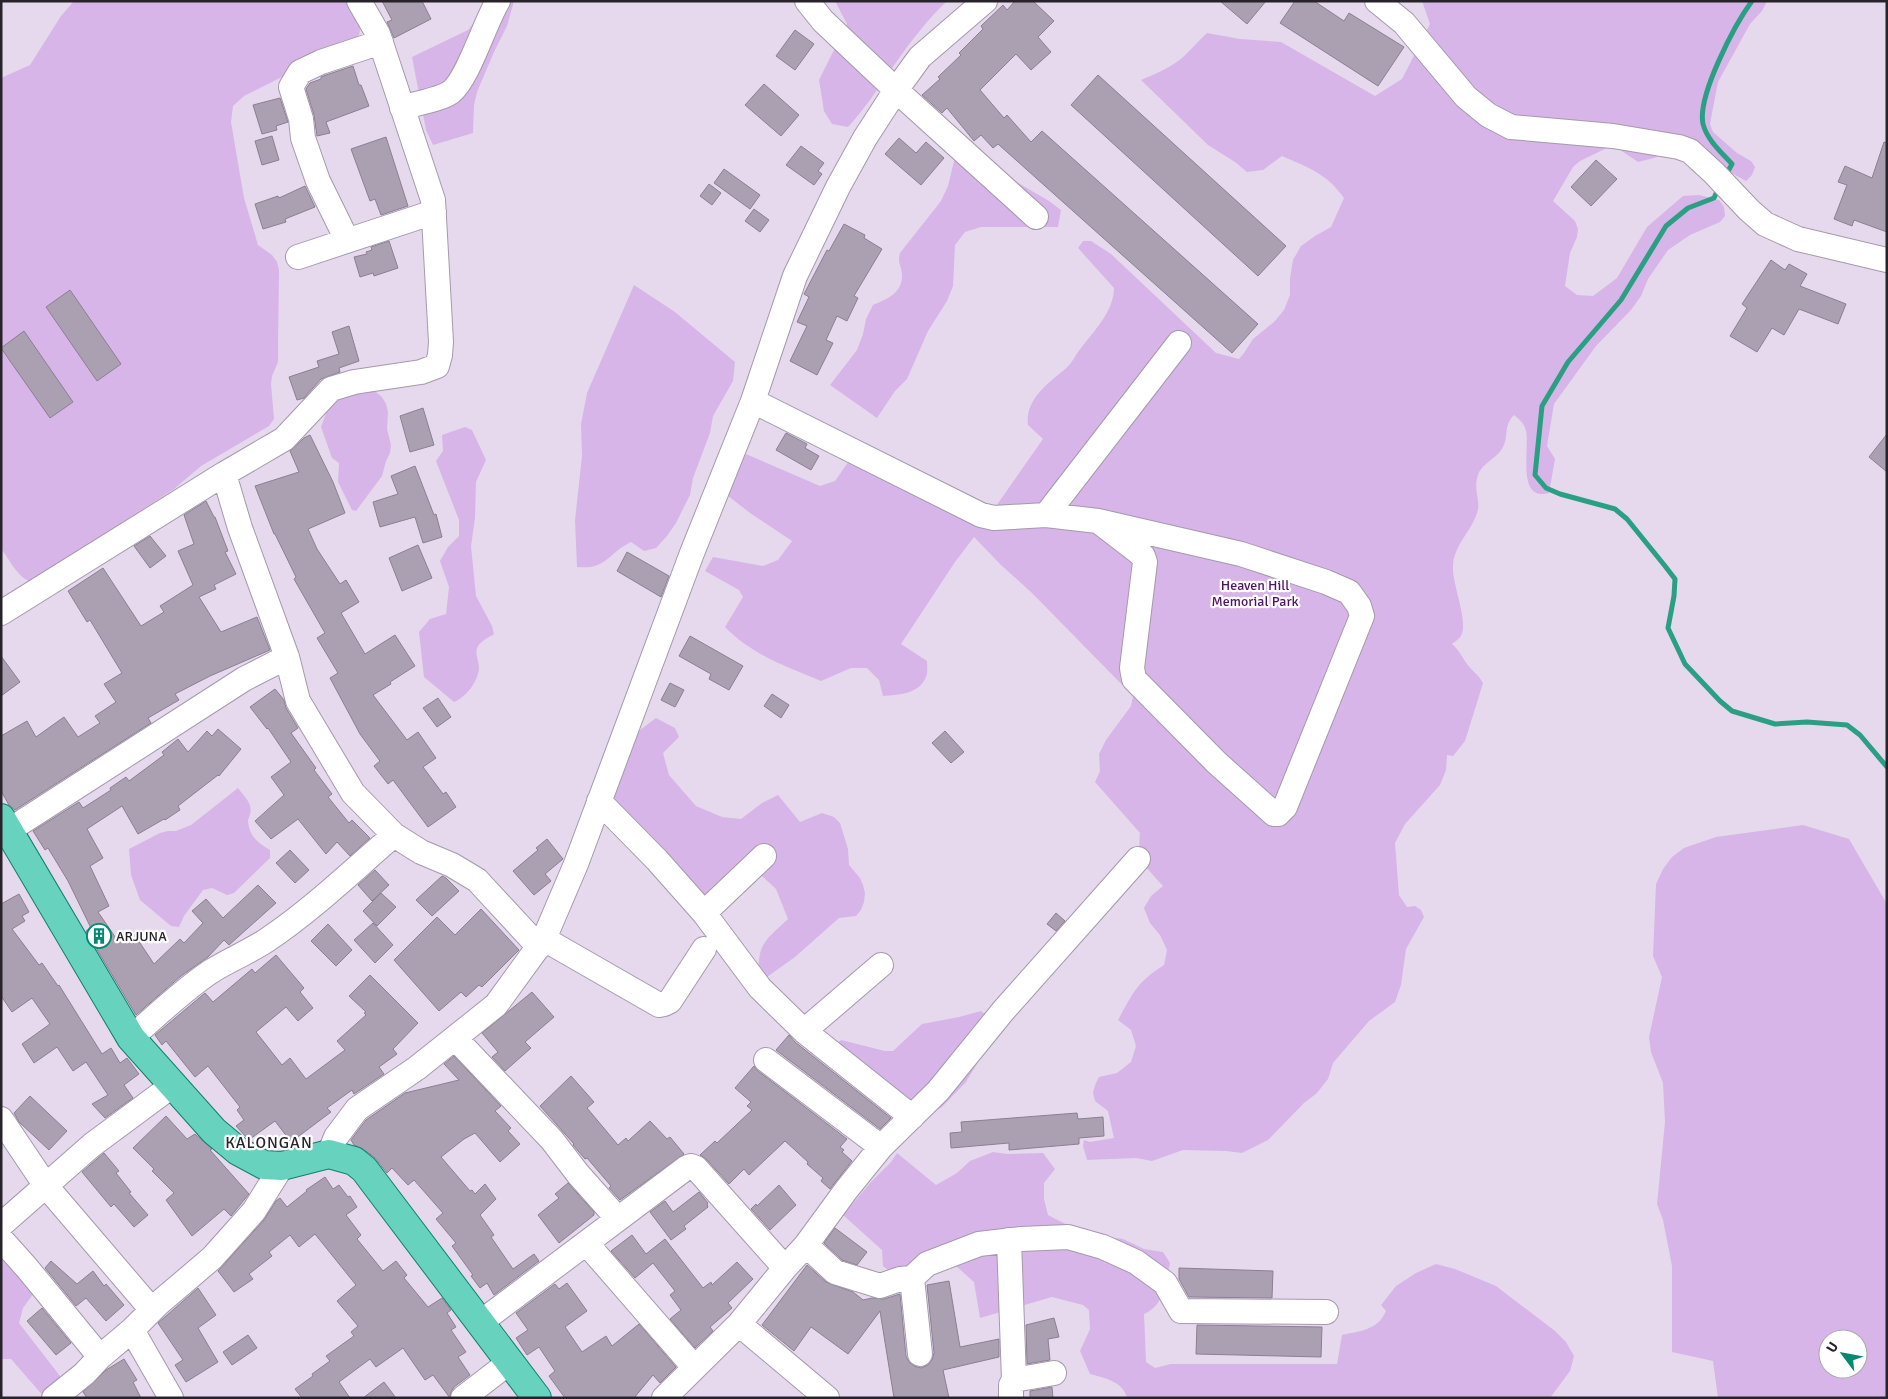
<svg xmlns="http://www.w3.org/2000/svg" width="1888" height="1399" viewBox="0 0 1888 1399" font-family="Signika,sans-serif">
  <rect width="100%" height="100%" fill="#e6d9ed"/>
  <!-- green -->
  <path fill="#d7b5e8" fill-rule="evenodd" d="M74 1H350L362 21 359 35 354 41 244 96 233 106 231 122 244 198 258 245 272 255 277 262 279 270 278 345V362L272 376 271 384 274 419 269 426 201 466 174 489 31 582C16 576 11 561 1 549V78L30 65 61 16Z
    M504 1H514L507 26 494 52 477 92 474 105 473 133 433 145 426 130 412 57 468 30 481 14Z
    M835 1H947C928 19 912 40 897 61 881 83 867 107 848 127L832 124 824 111 819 80 847 24Z
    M1422 1H1767L1762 11 1750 24 1718 82 1710 124 1713 132 1737 153 1751 161 1755 167 1752 175 1746 181 1719 166 1662 154 1654 158 1638 162 1613 145 1580 161 1573 167 1553 201 1575 221 1578 229 1577 237 1570 253 1565 286 1577 295 1593 296 1617 278 1647 227 1683 196 1699 195 1719 200 1724 207 1725 216 1720 222 1690 235 1668 250 1648 279 1641 296 1631 310 1596 346 1554 404 1547 446 1555 459 1549 493C1516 502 1530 449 1526 431 1524 423 1520 420 1514 415 1503 426 1509 435 1503 447 1498 458 1482 463 1478 475 1473 490 1480 499 1478 509 1474 530 1452 545 1453 569 1453 585 1467 619 1462 633 1461 638 1456 641 1452 644 1459 650 1462 657 1467 664 1472 671 1479 675 1483 683L1465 741 1453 756 1447 755 1446 770 1440 785 1405 824 1395 843 1399 895 1407 907 1415 906 1421 910 1424 917 1406 949 1401 985 1395 1002 1369 1021 1333 1063 1328 1079 1317 1093 1304 1103 1268 1140 1242 1153 1226 1151 1183 1150 1152 1161 1136 1158 1087 1160 1083 1146 1084 1140 1090 1142 1114 1138 1108 1111 1095 1101 1093 1093 1095 1085 1099 1077 1117 1073 1131 1062 1136 1046 1131 1030 1118 1020C1133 993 1136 983 1164 965L1167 950 1160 935 1150 923 1144 908 1151 896 1163 886C1145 866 1137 861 1140 833L1095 782 1100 771 1099 754 1106 740 1131 706 1133 696 1032 593 1001 565 974 537 955 562 901 644 927 661C927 665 928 673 926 677 919 694 899 695 883 696L879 680 867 668H851L821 681C786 666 752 655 725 627L743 597 739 590 705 571 713 557 763 566 778 560 792 541 750 513 723 492 746 454 820 486 835 481 851 458 982 526 1043 439 1028 425C1025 400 1047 384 1064 370 1072 364 1075 355 1081 348 1094 331 1114 311 1114 288L1078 248 1083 241H1091L1111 254 1216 353 1239 359 1244 353 1253 339 1274 322 1284 310 1290 295V278L1293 260 1301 246 1315 236 1331 227 1344 198C1326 173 1309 168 1282 156L1263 170 1247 172 1235 162 1208 145 1141 80C1155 74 1170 68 1182 58 1191 50 1198 41 1207 33L1240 39 1281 42 1375 96 1402 79 1430 24Z
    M955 157 1003 174 1049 201 1061 210 1058 227H981L965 232 955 245 953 286 947 301 928 331 907 379 895 391 877 418 830 385 857 350 863 334 866 319 873 305C887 299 902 293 902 276 902 266 897 263 900 253L941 201 948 186Z
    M634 285 675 312 735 362 733 381 713 416 710 433 693 478 690 495 676 523 667 536 656 548 644 551 631 542C608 553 607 570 577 567L575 520 582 456 581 424 587 393Z
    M371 388 382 397 386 404 388 412 387 429 391 445 390 453 386 461 382 476 356 511 352 510 338 482 339 463 332 458 321 427 327 411 338 397Z
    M465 427 472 430 486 460 476 482 475 518 471 546 476 596 492 626 494 634C489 637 481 641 478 646 474 654 479 660 479 668 478 682 466 697 454 702L424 677 419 632 430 619 446 614 449 587 440 561 448 547 459 536V520L436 461 443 451 442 435Z
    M656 718 675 728 679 737 663 753 669 775 696 806 722 817 741 819 762 803 778 795 800 822 822 813 834 817 840 823 848 849 849 865 860 878 863 885 865 893 864 902 861 910 856 916 839 918 795 957 767 977 759 974C757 943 767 939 788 919L776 889 750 865 704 899 604 795 626 762 640 730Z
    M238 788C247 800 255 805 248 820 249 836 257 842 270 850V858L234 893 227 895 212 888 203 890 184 916 179 927 171 926 140 900 131 875 129 849 160 833 168 831H176L191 825Z
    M1803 825 1849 839 1887 904V1398H1718L1713 1361 1672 1352V1266L1663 1220 1657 1204 1665 1122 1663 1083 1651 1052 1649 1037 1662 977 1653 956 1656 884 1663 869 1672 857 1684 848 1716 837ZM1828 1339H1858V1369H1828Z
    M981 1011 1000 1025 966 1082 942 1107 922 1119 836 1044 841 1040 885 1051H893L922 1024 959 1017Z
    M993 1152 1007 1154 1043 1153 1055 1169 1044 1183V1199L1048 1215 1083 1233 1123 1239 1144 1249 1163 1252 1170 1263C1165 1283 1165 1305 1144 1314L1146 1362 1155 1368 1171 1364H1337L1342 1335C1360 1331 1378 1330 1386 1311L1381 1305 1396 1286 1416 1273 1436 1264 1455 1269 1496 1286 1555 1331 1566 1342 1574 1356 1570 1371 1550 1398H1127C1123 1381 1104 1378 1090 1374L1080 1351 1090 1329 1089 1310 1083 1305 1052 1297 980 1318 974 1282 939 1251 905 1268 889 1271 883 1266 882 1250 843 1215 871 1182 891 1162 897 1153 936 1185 957 1173 970 1161Z
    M1 1255 34 1293 23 1308 19 1323 77 1398H45L11 1359H1Z"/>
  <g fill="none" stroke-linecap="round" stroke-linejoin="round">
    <!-- stream -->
    <path stroke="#2b9f84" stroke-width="5" d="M1726 175 1732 164C1722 153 1707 140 1703 124 1697 96 1735 24 1752 1
      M1719 187 1714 198 1688 208 1666 226 1621 300 1568 362 1542 406 1535 475 1546 488 1560 494 1615 509 1627 519 1665 566 1675 579 1674 596 1668 628 1685 664 1720 701 1732 711 1775 724 1807 722 1847 725 1860 735 1887 767"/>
  </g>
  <!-- building -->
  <path fill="#ab9fb2" stroke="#8b7f91" d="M382 1H422L431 19 394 38 387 22 392 20Z
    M1015 1H1033L1054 21 1038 37 1051 52 1031 70 1016 54 980 90 1004 118 1007 115 1031 142 1042 131 1258 324 1232 353 998 144 993 148 981 135 974 141 947 108 942 113 922 95 940 79 938 77 961 55 959 53 983 29 981 26 1003 5 1007 10Z
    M1220 1H1266L1247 24Z
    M1295 1H1314L1344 21 1349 13 1404 47 1378 86 1280 23Z
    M795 30 814 44 795 70 776 56Z
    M353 66 359 85H361L369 106 326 122 330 133 317 136 314 115 306 89 310 83 321 79V77L326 75Z
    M1098 75 1286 246 1258 276 1071 105Z
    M764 84 799 115 781 136 745 105Z
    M280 98 288 122 276 126 277 130 262 134 253 105Z
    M272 136 279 160 262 165 255 141Z
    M386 137 408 206 381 215 375 199 370 201 351 149Z
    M899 138 916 153 926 142 944 158 921 185 885 154Z
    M1884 142 1887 143V232L1854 220 1852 226 1834 219 1847 185 1838 182 1845 166 1872 178Z
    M801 146 824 163 818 171 822 174 814 185 786 165Z
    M1596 160 1617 179 1591 206 1571 187Z
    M724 169 760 195 750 209 714 183Z
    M709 184 721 193 712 205 700 196Z
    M305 186 315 207 285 219 286 222 263 229 255 204 278 196 279 198Z
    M754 209 769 220 760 232 745 221Z
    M844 224 865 235 864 238 882 249 854 296 858 298 847 321 837 316 826 340 833 343 817 375 790 361 807 326 797 322 809 297 804 294 827 250 829 251Z
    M389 241 398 268 374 276 373 273 360 277 354 257 367 254 366 252 372 250 371 247Z
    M1771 260 1785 270 1789 264 1807 274 1800 286 1846 304 1838 324 1799 309 1784 335 1772 328 1757 352 1730 336 1747 308 1742 304Z
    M70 290 121 364 97 381 46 307Z
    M349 326 359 361 339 368 340 372 321 379 304 398 297 400 289 377 319 367 317 361 339 354 332 332Z
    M24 331 73 402 50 418 1 348Z
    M423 408 434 445 410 452 400 416Z
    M786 433 807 444 805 448 819 456 811 470 776 450Z
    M1887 434V472L1869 457Z
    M310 435 333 482 345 513 308 529 317 549 340 584 346 580 359 602 341 613 365 654 395 635 415 666 390 682 391 684 373 695 407 740 418 732 436 758 423 767 443 794 446 792 456 807 428 827 393 780 388 784 374 766 380 761 360 734 330 678 338 673 317 638 325 633 294 579 296 577 275 534H274L255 486 299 472 290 451 304 438Z
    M415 466 434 515 436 514 442 537 423 543 415 517 380 527 373 502 398 494 391 476Z
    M206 501 214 517H215L228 551 225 552 236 574 214 585 216 589 199 597 221 632 257 617 270 650 210 676 175 694 179 700 148 718 151 723 15 810 9 805 1 791V736L27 721 36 737 64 717 78 737 100 723 95 716 116 702 104 684 122 673 90 620 87 622 68 591 103 568 141 626 164 612 160 606 193 585 178 551 194 544 184 515Z
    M150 536 166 556 150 568 134 546Z
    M418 545 432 578 402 591 389 558Z
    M627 552 669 576 661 597 617 571Z
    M690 636 743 666 729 690 709 679 711 674 679 656Z
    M1 656 20 682 1 696Z
    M670 683 684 690 675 707 661 700Z
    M275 689 284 700 286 708 298 728 291 733 316 768 314 770 332 794 328 797 349 823 352 820 370 838 350 856 337 842 326 854 298 819 271 839 255 821 284 795 271 777 291 762 268 728 267 729 250 707Z
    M772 694 789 705 781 718 764 706Z
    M438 698 451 717 437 727 423 708Z
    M218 729 241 749 219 776 218 775 178 806 180 810 165 820 164 819 138 834 122 806 87 829 103 858 90 866 109 906 98 912 118 941 132 931 154 964 180 939 184 943 203 923 192 911 206 899 223 918 258 885 276 903 229 945 224 940 208 957 181 976 136 1015 86 931 91 928 68 881 48 848 45 850 33 831 79 802 83 808 111 790 110 788 126 777 129 781 164 755 162 752 178 739 188 752 207 731 212 736Z
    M945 731 964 752 951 763 932 743Z
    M547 839 563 859 545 874 551 881 534 895 513 871 538 850 536 848Z
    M290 850 309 870 295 883 276 863Z
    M375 870 389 885 372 901 358 885Z
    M442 876 446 878 459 891 432 916 416 900Z
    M381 893 396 907 377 926 363 911Z
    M19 894 29 912 22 916 25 921 12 929 39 965 42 963 58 986 59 985 102 1054 111 1048 120 1063 127 1058 139 1074 124 1085 133 1098 105 1118 92 1104 108 1095 86 1062 73 1071 57 1047 34 1063 22 1044 50 1024 32 998 12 1012 1 996V904Z
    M481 909 519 950 482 987 479 985 466 997 461 992 439 1011 394 960 437 917 455 935Z
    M1056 913 1065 921 1056 931 1047 924Z
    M373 923 393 945 375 963 354 940Z
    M328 924 352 950 336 966 311 941Z
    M276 955 304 988 300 992 313 1008 298 1021 286 1007 256 1032 282 1065 290 1058 306 1079 345 1050 337 1041 366 1015 364 1013 366 1012 349 996 370 975 418 1023 393 1049 397 1054 379 1067 384 1074 354 1094 352 1090 327 1108 331 1112 291 1142 275 1121 250 1139 247 1138 236 1126 244 1120 237 1110 240 1107 208 1066 195 1077 166 1041 162 1045 155 1035 205 993 213 1002 252 969 255 973Z
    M532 992 554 1017 525 1042 531 1048 505 1071 492 1057 498 1052 482 1033Z
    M789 1035 795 1042 891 1118 880 1129 776 1050Z
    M454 1056 501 1106 495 1111 511 1128 508 1131 520 1144 500 1162 475 1133 464 1139 441 1157 470 1191 472 1190 475 1194 485 1184 496 1199 480 1215 494 1235 491 1237 513 1269 534 1254 539 1261 494 1295 487 1283 480 1288 471 1276 473 1275 452 1246 456 1243 436 1219 443 1213 414 1180 408 1185 392 1168 387 1173 374 1157 363 1149 354 1145 351 1140 366 1120 405 1093 459 1080 444 1064Z
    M754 1066 758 1071 847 1139 840 1147 844 1150 842 1152 852 1161 830 1189 821 1181 823 1178 807 1164 808 1162 785 1141 749 1175 744 1169 729 1184 706 1159 700 1155 715 1141 717 1143 752 1110 747 1106 751 1102 735 1088Z
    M571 1076 594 1102 587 1108 618 1145 626 1138 628 1141 650 1121 667 1139 670 1137 684 1154 620 1200 609 1188 611 1186 587 1158 585 1159 573 1145 574 1144 540 1106Z
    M30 1096 67 1131 49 1150 19 1122 14 1113Z
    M1077 1113 1078 1119 1103 1117 1104 1136 1079 1138V1144L1009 1150V1143L951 1148 950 1133 962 1132 961 1122Z
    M166 1116 187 1139 195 1134 212 1149 210 1150 249 1194 231 1216 224 1209 192 1236 166 1200 174 1193 152 1171 154 1169 133 1148Z
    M104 1153 119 1171 116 1173 131 1192 129 1193 148 1215 134 1227 114 1204 111 1207 82 1172Z
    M325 1177 333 1189 339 1185 348 1197 350 1196 357 1207 346 1215 361 1235 357 1239 383 1271 396 1261 407 1275 404 1278 428 1307 442 1298 451 1310 447 1313 456 1327 451 1330 466 1352 458 1357 470 1375 454 1387 451 1392 450 1398 433 1375 425 1380 403 1348 376 1367 370 1359 339 1382 350 1398H302L295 1389 313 1376 312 1374 330 1361 326 1356 354 1336 351 1332 358 1326 337 1301 356 1285 315 1234 299 1247 290 1235 269 1252 272 1256 249 1274 253 1279 234 1292 218 1271 264 1220 276 1201 280 1198 287 1207 307 1191 306 1190Z
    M568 1183 594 1212V1215L559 1243 538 1215 559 1198 555 1194Z
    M779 1185 796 1205 770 1230 751 1209 756 1204 757 1206Z
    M699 1192 708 1203 707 1204 708 1207 684 1226 686 1229 671 1240 650 1212 665 1201 673 1212Z
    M835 1228 867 1252 857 1265 842 1260 824 1243Z
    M632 1235 646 1254 665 1239 703 1288 711 1282 712 1285 737 1262 753 1279 728 1303 732 1308 710 1327 713 1331 695 1348 670 1319 681 1310 670 1295 675 1291 653 1263 635 1278 611 1251Z
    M51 1261 77 1284 93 1271 104 1286 106 1284 124 1305 106 1321 86 1298 76 1306 45 1268Z
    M807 1265 826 1282 853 1292 863 1300 872 1298 884 1299 900 1294 906 1356 909 1362 914 1366 921 1368 928 1365 932 1360 934 1353 927 1285 949 1281 960 1347 999 1339V1357L943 1370 949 1398H894L880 1311 848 1354 811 1327 794 1351 762 1325Z
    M1179 1268 1273 1271 1272 1298 1189 1297 1179 1279Z
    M567 1283 587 1311 565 1327 582 1352 606 1336 612 1346 639 1324 676 1367 660 1383 653 1375 634 1398H565L549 1376 555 1371 539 1347 527 1355 516 1338 528 1330 516 1313 555 1284 559 1289Z
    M198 1288 216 1315 198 1328 218 1362 186 1382 175 1365 183 1360 158 1323Z
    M42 1308 71 1343 56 1355 27 1321Z
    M1054 1318 1059 1337 1048 1339 1050 1360 1027 1364 1026 1325Z
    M1197 1325 1322 1327 1321 1357 1196 1354Z
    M248 1335 257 1348 232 1365 223 1352Z
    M124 1359 137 1380 133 1382 141 1398H87L83 1392 106 1370Z
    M384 1382 396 1398H363Z
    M1052 1387 1053 1398H1030V1391Z"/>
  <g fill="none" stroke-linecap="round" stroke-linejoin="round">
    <defs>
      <path id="minor" d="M807 1 823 21 896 90 1036 217
        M1377 1 1404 23 1466 97 1488 115 1511 127 1613 136 1679 147 1690 151 1714 173 1749 210 1765 224 1798 239 1887 260
        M402 108C416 103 440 100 451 92 468 79 485 22 498 1
        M347 240 318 181 303 138 301 119 291 87 300 72 321 62 381 42
        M298 257 434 212
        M753 401 981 515 994 518 1046 515 1098 521 1241 554 1326 582 1349 592 1359 606 1362 616 1285 807 1278 814H1274L1216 762 1134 679 1132 668 1145 562 1143 556 1137 551 1098 521
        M224 474 240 528 287 657
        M1046 515 1179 343
        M1 613 224 474 284 439 331 389 354 382 421 372 437 366 440 355 441 342 433 200 378 34 359 1
        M599 801 657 860 704 913 760 988 804 1031 912 1117
        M8 831 244 679 287 657 298 701 353 793 394 835
        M704 913 764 856
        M544 939 659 1005 664 1004 670 1001 704 949
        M804 1031 881 965
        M131 1038C157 1015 182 991 210 972 229 960 249 952 267 940 313 909 352 871 394 835L421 852 452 865 477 880 539 947
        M455 1038 552 1140 578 1174 618 1219
        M766 1060 881 1147
        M1 1119 46 1186 152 1310
        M329 1154 336 1137 357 1109 417 1068 496 1005 544 939 576 864 692 553 753 401 795 276 838 187 865 138 896 90 920 57 985 1
        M1 1225 92 1145 173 1085
        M1 1239 27 1268 100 1357 132 1330
        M1009 1240 1014 1380
        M587 1244 694 1367
        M806 1245 835 1272 880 1286 900 1279 912 1278 927 1264 979 1244 1021 1239 1068 1237 1103 1247 1136 1262 1165 1283 1181 1311 1326 1312
        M912 1278 920 1354
        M481 1322 686 1168 691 1166 696 1168 785 1268
        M739 1324 827 1398
        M54 1398 84 1374 100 1357
        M171 1398 132 1330 159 1303 212 1258 254 1211 282 1166
        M463 1398 511 1361
        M664 1398 739 1324 785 1268 806 1245 847 1189 881 1147 938 1091 1003 1011 1138 859
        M1011 1398V1385L1014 1380 1054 1373"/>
      <path id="major" d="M1 818 131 1038 214 1131 238 1151 264 1165 282 1166 329 1154 354 1161 364 1169 537 1398"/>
    </defs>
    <!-- minor casing -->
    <use href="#minor" stroke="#a599ac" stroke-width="26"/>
    <!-- major casing -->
    <use href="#major" stroke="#0f816e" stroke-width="30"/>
    <!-- minor -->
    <use href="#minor" stroke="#fff" stroke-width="24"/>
    <!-- major -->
    <use href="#major" stroke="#67d2be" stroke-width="28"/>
  </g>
  <!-- icons -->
  <defs>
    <symbol id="building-ring" viewBox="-11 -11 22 22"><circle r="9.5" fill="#fff" stroke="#018a70" stroke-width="1.5"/><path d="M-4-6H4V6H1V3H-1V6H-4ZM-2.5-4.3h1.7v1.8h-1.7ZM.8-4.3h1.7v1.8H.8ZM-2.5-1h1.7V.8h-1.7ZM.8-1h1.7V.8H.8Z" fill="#018a70"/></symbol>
  </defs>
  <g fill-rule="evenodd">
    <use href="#building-ring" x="85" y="922" width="28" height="28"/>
  </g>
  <g text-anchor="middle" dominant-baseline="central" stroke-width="4.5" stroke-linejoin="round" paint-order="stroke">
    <!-- park labels -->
    <g font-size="14" fill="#4e1365" stroke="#fff">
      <text x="1255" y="585">Heaven Hill<tspan x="1255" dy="16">Memorial Park</tspan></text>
    </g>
    <!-- poi labels -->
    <g font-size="14" fill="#28232a" stroke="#fff" text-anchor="start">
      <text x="116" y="936">ARJUNA</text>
    </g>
    <!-- quarter labels -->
    <g font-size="16" letter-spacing="1" fill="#28232a" stroke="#fff">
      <text x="269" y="1143">KALONGAN</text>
    </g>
  </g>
  <!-- border -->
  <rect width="1888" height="1399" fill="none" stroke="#28232a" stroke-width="5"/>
  <!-- north arrow -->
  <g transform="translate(1843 1354) rotate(302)"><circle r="24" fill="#ffffff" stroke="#a9a7aa"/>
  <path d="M0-4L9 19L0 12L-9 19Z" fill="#018a70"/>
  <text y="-8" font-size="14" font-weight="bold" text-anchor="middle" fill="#28232a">U</text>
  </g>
</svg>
